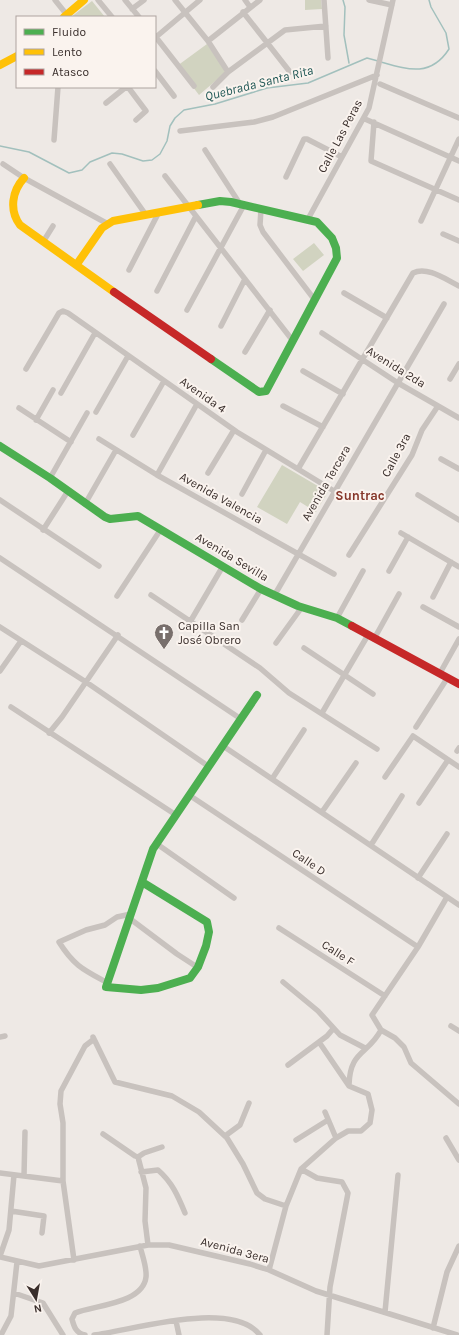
<svg xmlns="http://www.w3.org/2000/svg" width="459" height="1335" viewBox="0 0 459 1335" font-family="Karla,sans-serif">
  <rect width="100%" height="100%" fill="#eee9e5"/>
  <!-- green -->
  <path fill="#d1d3c0" d="M305 0H321L322 9 305 10Z
    M92 1 105 17H71Z
    M207 44 226 72 199 95 177 66Z
    M314 243 324 255 303 271 293 259Z
    M282 465 328 492 316 512 300 502 287 524 257 507Z"/>
  <g fill="none" stroke-linecap="round" stroke-linejoin="round">
    <!-- stream -->
    <path stroke="#a2c0bd" stroke-width="1.5" d="M343 0 345 7 344 35 349 63
      M381 62C409 70 431 77 449 49L446 33 431 7 429 0
      M0 146 29 152 69 173 82 170 90 162 112 153 122 154 143 161 152 160 160 154 167 141 170 126 175 118 184 110 215 104 267 88 308 83 367 58 378 61"/>
    <!-- street -->
    <path stroke="#c8c2be" stroke-width="5.5" d="M55 0 67 15
      M98 0 112 17
      M125 0 139 17
      M175 0 208 41 228 72
      M245 0 250 7
      M324 0 328 58
      M369 0 392 5
      M132 9 144 0
      M243 12 290 72
      M155 36 194 86
      M156 37 200 0
      M208 41 260 0
      M155 71 174 96
      M380 84 459 118
      M128 87 146 111 136 120
      M213 87 228 72 285 30 326 26
      M106 103 126 87
      M365 119 459 161
      M374 122 371 161 459 200
      M180 131 254 122 273 117 377 75
      M54 140 58 87
      M205 150 240 204
      M3 164 24 178 108 224
      M110 164 146 215
      M165 176 293 341
      M286 177 304 139H307L342 157
      M261 209 260 225 263 232 314 299
      M308 219 369 108 393 0
      M421 221 459 139
      M443 234 459 241
      M43 242 53 226
      M129 270 159 212
      M157 291 196 216
      M344 293 387 318
      M187 310 244 205
      M221 326 245 279
      M322 333 398 383 459 418
      M245 352 270 310
      M26 369 59 313 63 311 68 313 237 432 334 491
      M303 371 343 394
      M450 379 459 364
      M61 393 95 333
      M283 406 323 427
      M19 408 71 442
      M96 412 128 356
      M36 420 53 390
      M133 435 164 381
      M99 439 157 475 334 574
      M441 459 459 469
      M298 469 413 273C427 266 445 279 459 286
      M208 473 234 430
      M157 475 197 404
      M50 478 87 413
      M242 494 266 450
      M418 495 459 520
      M0 500 99 566
      M85 504 116 450
      M43 530 68 491
      M401 533 459 567
      M349 555 412 455 422 430 438 406
      M0 558 241 719
      M389 571 408 537
      M151 595 260 668 289 693 377 749
      M117 596 161 529
      M274 596 444 304
      M433 597 451 562
      M423 607 459 627
      M337 618 363 571
      M242 620 261 589
      M190 622 223 566
      M0 627 86 682 208 766
      M374 639 399 594
      M276 643 302 607
      M304 648 373 694
      M0 671 21 641
      M440 673 459 639
      M11 707 176 815
      M322 713 368 635
      M416 727 448 677
      M49 733 62 717 118 635
      M223 746 459 905
      M457 751 459 748
      M385 777 413 736 459 767
      M272 779 304 730
      M189 795 418 947
      M419 803 448 760
      M322 812 356 763
      M157 844 234 898
      M371 845 402 796
      M418 878 447 834
      M447 897 418 947 372 1015 381 1030 395 1038 404 1047 411 1063 459 1104
      M129 918 177 954 197 967
      M279 928 385 996
      M283 982 318 1011 340 1035 365 1048
      M108 983C84 970 74 966 59 942L86 930 105 925 117 917 131 914
      M451 1026 459 1031
      M0 1037 5 1036
      M93 1037 115 1082 172 1096 199 1112 227 1138 243 1164 257 1193 265 1199 286 1206
      M288 1065 327 1036 333 1029
      M349 1085C350 1050 368 1055 381 1030
      M325 1112 336 1138
      M103 1134 135 1156 138 1157 144 1153 162 1147
      M225 1136 240 1125 249 1103
      M446 1138 459 1160
      M296 1140 328 1120
      M138 1157 146 1188 145 1221 148 1245
      M301 1169 317 1178 342 1182 348 1193 330 1287 327 1335
      M141 1172 158 1170C172 1182 178 1196 185 1213
      M0 1173 63 1181
      M24 1176 25 1132
      M11 1211 44 1216 42 1233
      M0 1256 9 1230 14 1175
      M0 1257 39 1266 148 1245H169L250 1264 269 1270 316 1291 457 1335
      M74 1260 63 1181V1123L60 1104 61 1091 85 1046 94 1039
      M269 1270 286 1206 301 1169 336 1138 348 1131H361L370 1123 372 1110 368 1094 349 1086 319 1042
      M14 1293 43 1303 63 1335
      M385 1312 398 1175
      M176 1321 179 1335
      M433 1328 447 1272 459 1246
      M1 1335 11 1316 17 1262
      M85 1335C76 1333 74 1327 72 1319L75 1313C94 1305 143 1304 146 1277 147 1267 142 1255 140 1246
      M94 1335C133 1330 232 1299 260 1335"/>
    <!-- fast -->
    <path stroke="#4caf50" stroke-width="8" d="M198 205 220 201 231 202 317 222 332 238 336 248 337 258 266 391 259 392 211 359
      M0 446 50 478 105 517 110 519 138 516 261 589 298 606 337 618 352 626
      M142 882 207 922 209 932 206 946 198 967 190 978 158 988 141 990 106 987 153 849 257 695"/>
    <!-- slow -->
    <path stroke="#ffc107" stroke-width="8" d="M64 17 84 0
      M0 65 17 56
      M24 178C12 191 9 210 20 225L114 292
      M77 264 102 228 113 221 198 205"/>
    <!-- jam -->
    <path stroke="#c62828" stroke-width="8" d="M114 292 211 359
      M352 626 459 684"/>
  </g>
  <!-- icons -->
  <defs>
    <symbol id="church-pin" viewBox="-11 -11 22 30"><path d="M0 17L-7.5 6A9.5 9.5 0 1 1 7.5 6Z" fill="#786f6c" stroke="#faf3ee"/><path d="M-1.2-6h2.4v3.5h3.3v2.4h-3.3V6h-2.4V-.1h-3.3v-2.4h3.3Z" fill="#fff"/></symbol>
  </defs>
  <g fill-rule="evenodd">
    <use href="#church-pin" x="153" y="622" width="22" height="30"/>
  </g>
  <g text-anchor="middle" dominant-baseline="central" stroke-width="4" stroke-linejoin="round" paint-order="stroke">
    <!-- street labels -->
    <g font-size="12" fill="#392e2b" stroke="#faf3ee">
      <text transform="translate(340 136) rotate(-62)">Calle Las Peras</text>
      <text transform="translate(396 367) rotate(32)">Avenida 2da</text>
      <text transform="translate(203 395) rotate(35)">Avenida 4</text>
      <text transform="translate(396 455) rotate(-62)">Calle 3ra</text>
      <text transform="translate(326 483) rotate(-60)">Avenida Tercera</text>
      <text transform="translate(221 498) rotate(29)">Avenida Valencia</text>
      <text transform="translate(232 557) rotate(31)">Avenida Sevilla</text>
      <text transform="translate(309 862) rotate(34)">Calle D</text>
      <text transform="translate(338 953) rotate(33)">Calle F</text>
      <text transform="translate(235 1250) rotate(15)">Avenida 3era</text>
    </g>
    <!-- poi labels -->
    <g font-size="12" fill="#392e2b" stroke="#faf3ee" text-anchor="start">
      <text x="178" y="626">Capilla San<tspan x="178" dy="14">José Obrero</tspan></text>
    </g>
    <!-- water labels -->
    <g font-size="13" font-style="italic" fill="#225957" stroke="#faf3ee">
      <text transform="translate(259 83) rotate(-14)">Quebrada Santa Rita</text>
    </g>
    <!-- neighbourhood labels -->
    <g font-size="13" font-weight="bold" fill="#853528" stroke="#faf3ee">
      <text x="360" y="495">Suntrac</text>
    </g>
  </g>
  <!-- legend -->
  <rect x="16" y="16" width="140" height="72" fill="#faf3ee" stroke="#ada4a0"/>
  <rect x="24" y="29" width="20" height="6" fill="#4caf50" stroke="#ada4a0"/>
  <text x="52" y="36" font-size="12" fill="#392e2b">Fluido</text>
  <rect x="24" y="49" width="20" height="6" fill="#ffc107" stroke="#ada4a0"/>
  <text x="52" y="56" font-size="12" fill="#392e2b">Lento</text>
  <rect x="24" y="69" width="20" height="6" fill="#c62828" stroke="#ada4a0"/>
  <text x="52" y="76" font-size="12" fill="#392e2b">Atasco</text>
  <!-- north arrow -->
  <g transform="translate(36 1299) rotate(169)" stroke="#faf3ee" stroke-width="3" paint-order="stroke">
  <path d="M0-3L7 15L0 10L-7 15Z" fill="#392e2b"/>
  <text y="-6" font-size="11" font-weight="bold" text-anchor="middle" fill="#392e2b">N</text>
  </g>
</svg>
